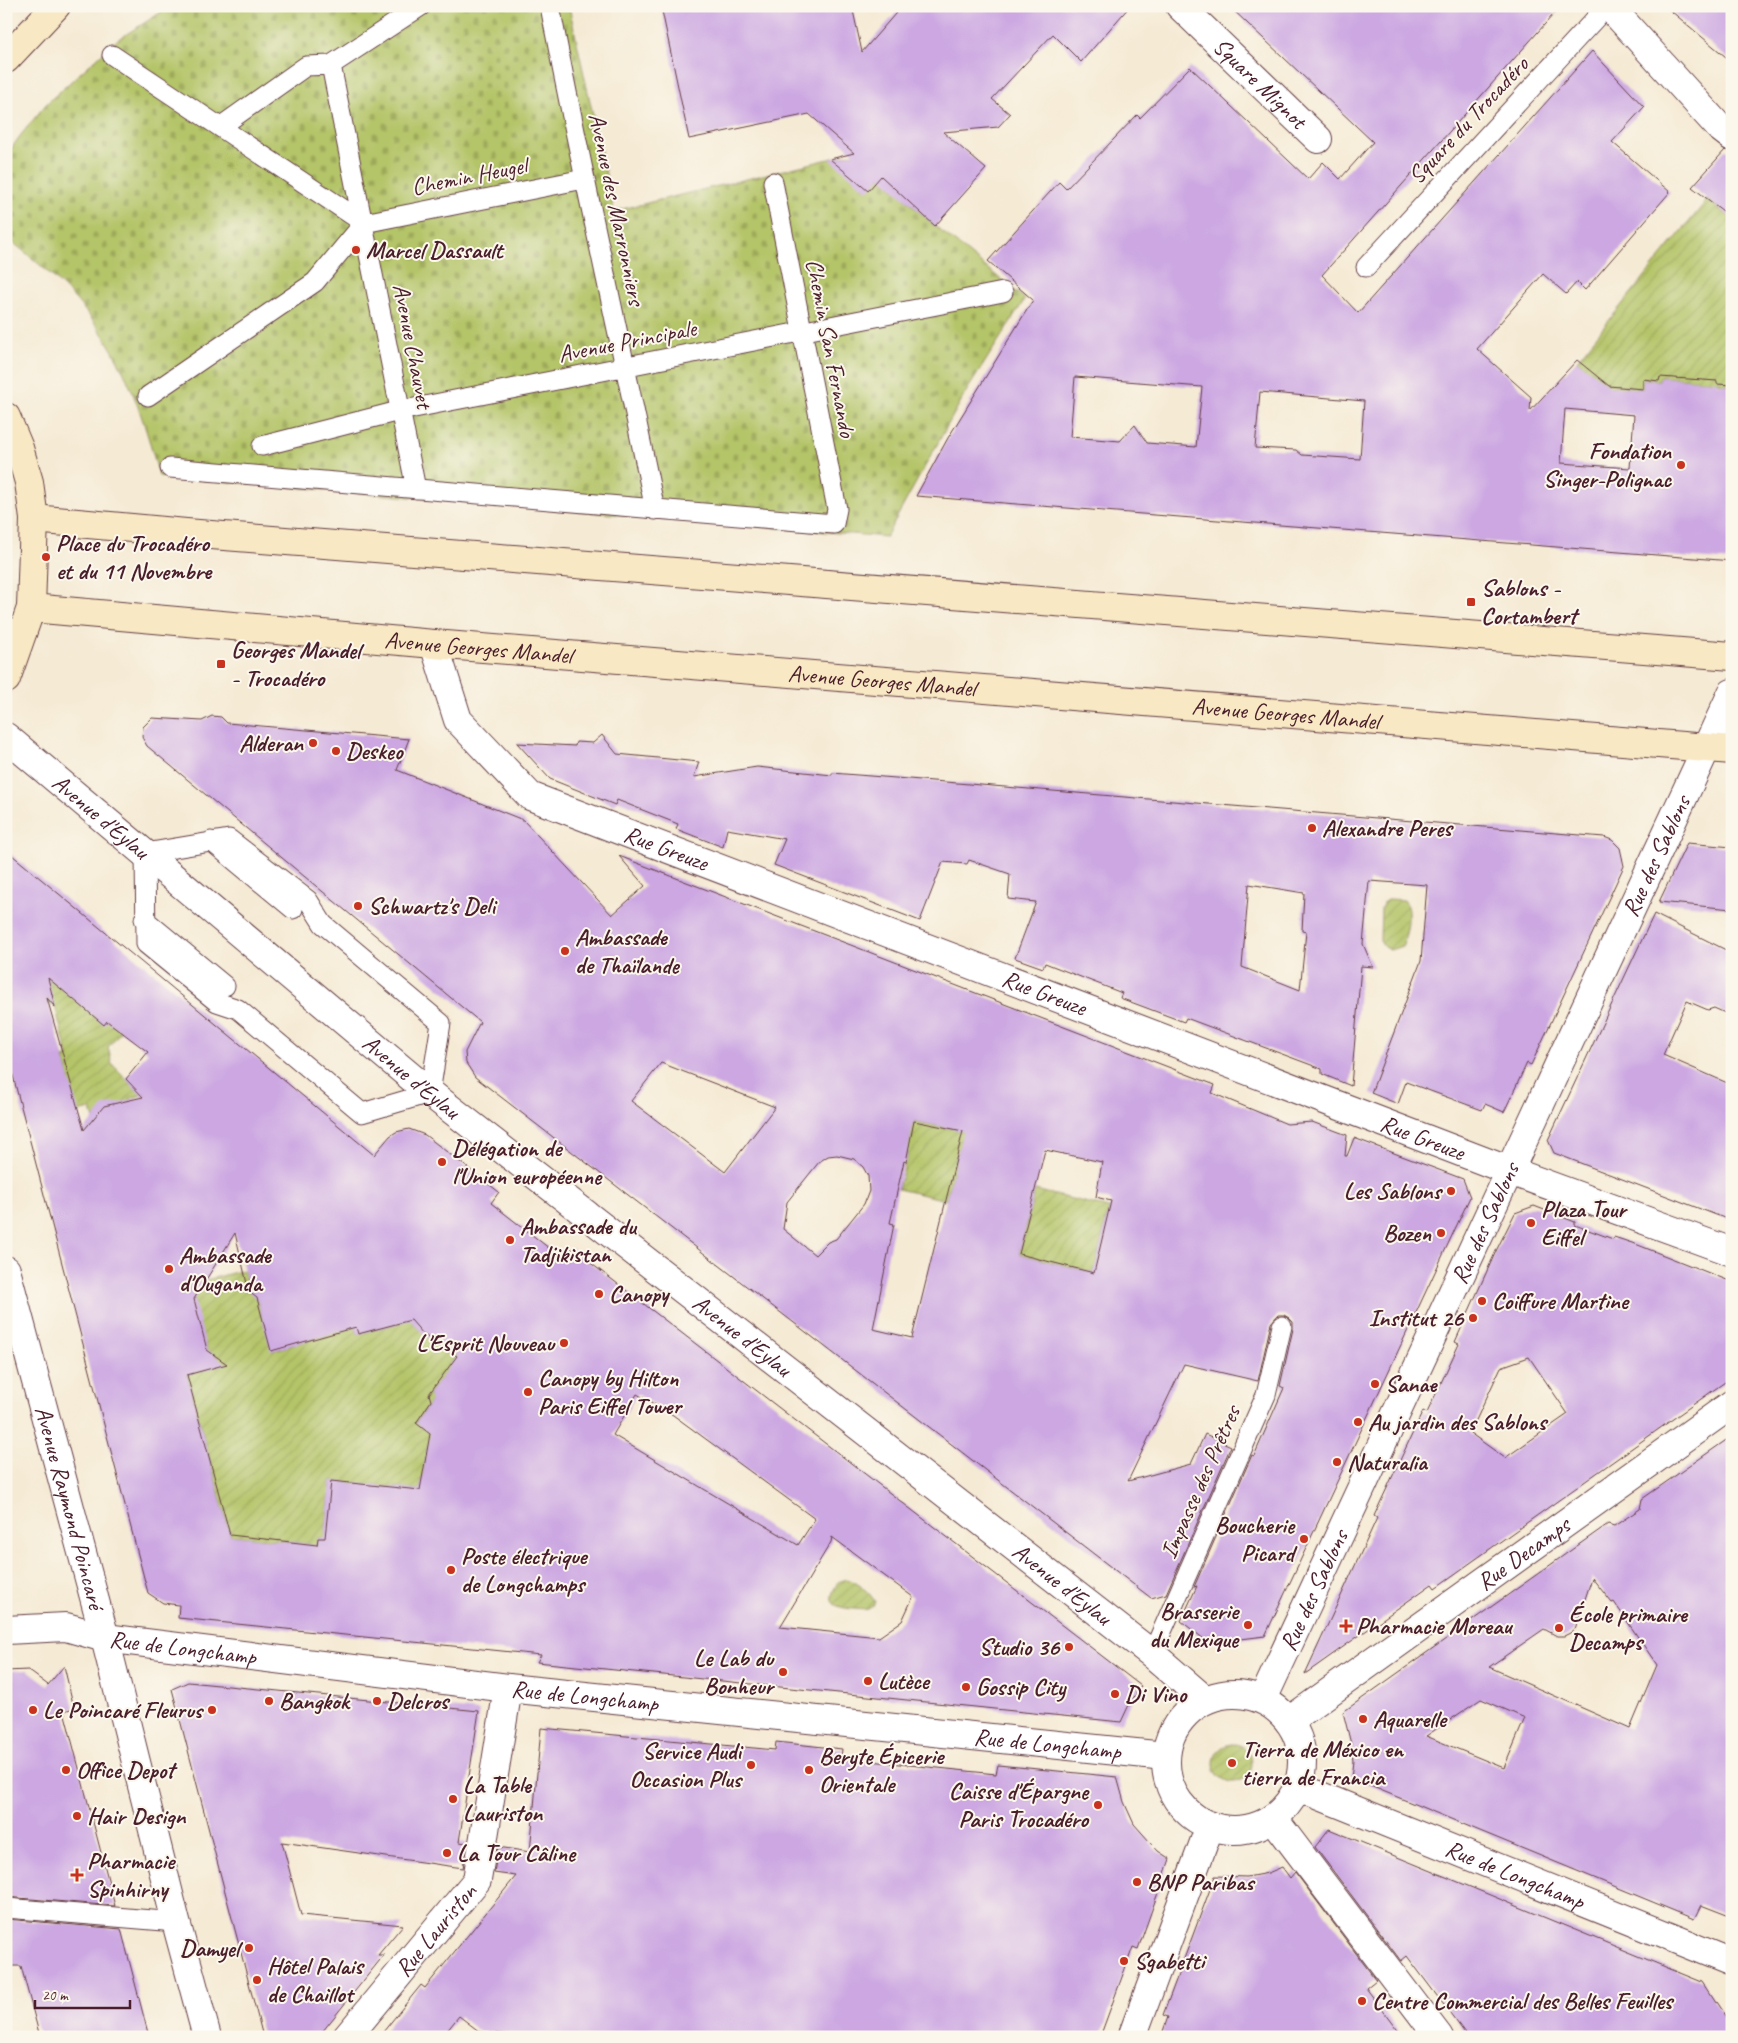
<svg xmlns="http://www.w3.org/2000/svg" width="1738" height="2043" viewBox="0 0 1738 2043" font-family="Caveat,sans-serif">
  <defs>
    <pattern id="cemetery-stones" width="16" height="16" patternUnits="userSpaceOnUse" patternTransform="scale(1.25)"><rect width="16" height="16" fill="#b4c467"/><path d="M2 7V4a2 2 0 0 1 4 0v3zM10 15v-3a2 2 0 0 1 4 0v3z" fill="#9ca85a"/></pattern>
    <pattern id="garden-furrows" width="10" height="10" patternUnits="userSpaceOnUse" patternTransform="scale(1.25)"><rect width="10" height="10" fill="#b4c467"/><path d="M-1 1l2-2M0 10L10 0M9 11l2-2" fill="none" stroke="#9ca85a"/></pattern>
  </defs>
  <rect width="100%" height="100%" fill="#fbf7ec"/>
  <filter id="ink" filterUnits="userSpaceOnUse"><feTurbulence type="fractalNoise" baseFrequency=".02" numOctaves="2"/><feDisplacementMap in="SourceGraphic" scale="10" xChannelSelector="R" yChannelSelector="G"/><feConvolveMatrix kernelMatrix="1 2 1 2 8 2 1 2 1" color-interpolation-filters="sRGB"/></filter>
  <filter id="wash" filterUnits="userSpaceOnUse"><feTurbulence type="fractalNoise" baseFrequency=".0096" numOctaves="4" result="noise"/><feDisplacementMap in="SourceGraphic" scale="20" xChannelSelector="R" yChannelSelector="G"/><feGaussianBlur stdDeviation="1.12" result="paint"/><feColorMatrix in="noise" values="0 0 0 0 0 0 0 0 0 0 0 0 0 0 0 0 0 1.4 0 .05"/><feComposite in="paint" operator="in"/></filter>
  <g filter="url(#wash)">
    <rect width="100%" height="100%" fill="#f5ead4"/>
    <!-- cemetery -->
    <path fill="url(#cemetery-stones)" stroke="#7f7249" d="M171 6H569L614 211 854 153 935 226 1025 299 966 392 886 537 159 476C144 418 125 360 87 313 64 284 35 260 6 237V156L20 136 47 103 117 40Z"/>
    <!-- garden -->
    <path fill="url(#garden-furrows)" stroke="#7f7249" d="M1707 200 1732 219V385L1723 384 1716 381 1660 377 1659 381 1643 379V389L1609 387 1577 360Z
      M1389 899 1404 900C1412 909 1407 936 1402 946L1390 950 1384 947 1380 941 1381 908 1384 902Z
      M56 978 121 1031 108 1047 112 1064 142 1095 131 1098 132 1104 102 1150 91 1109 77 1112 64 1058 68 1056 55 1006 48 1003 43 982Z
      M913 1121 964 1131 946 1200 898 1189 908 1154 906 1152Z
      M1035 1190 1109 1208 1094 1273 1019 1254Z
      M244 1270 249 1292 256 1294 272 1351 313 1339 352 1313 358 1334 396 1324 391 1307H404C418 1334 433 1341 458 1356L429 1394 432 1400 416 1422 431 1434 420 1490 331 1481 325 1538H318L317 1545 230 1535 187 1375 220 1365 218 1357 214 1354 209 1356 205 1343 156 1356 195 1303 193 1295 198 1294 201 1289 198 1282Z
      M847 1579C856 1581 871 1593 875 1602 873 1605 873 1606 870 1608 865 1611 858 1609 853 1609 831 1607 826 1602 838 1582Z
      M1214 1763a19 19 0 1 1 38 0a19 19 0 1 1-38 0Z"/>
    <g id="blocks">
      <!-- building -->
      <path fill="#cca7e2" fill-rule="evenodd" d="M661 6H852L862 52 902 6H1130L1081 62 1053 34 992 99 1010 114 998 127 943 132 986 169 935 226 881 176 868 191 830 159 854 153 809 114 689 139Z
        M1229 6H1561L1322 275 1358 313 1592 51 1644 107 1612 142 1670 192 1585 290 1577 282 1566 294 1543 274 1477 349 1531 397 1530 411 1577 360 1609 386 1643 389V379L1659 381 1660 377 1717 381V384L1732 385V561L916 496 948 438 1033 300 988 261 1059 182 1066 189 1137 115 1140 118 1190 67 1308 179 1323 162 1340 179 1373 142ZM1075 377 1202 387 1196 447 1147 443 1135 425 1120 441 1070 437ZM1260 392 1364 401 1360 459 1302 455 1296 450 1255 448ZM1565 409 1634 415 1630 468 1561 463Z
        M1665 6H1732V62Z
        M1725 150 1732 152V218L1692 187Z
        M212 716 221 717 227 723 409 739 397 770 523 820 612 915 645 886 619 856 1215 1085 1212 1093 1287 1124 1312 1122 1347 1135 1345 1156H1347L1354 1138 1463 1179 1470 1197 1265 1636 1209 1643 1181 1621 1197 1586 1194 1587 1252 1455 1254 1456 1284 1388 1280 1386 1293 1329V1322L1289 1318 1284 1315H1278L1271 1323 1258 1381 1184 1364 1128 1481 1191 1464 1205 1434 1231 1446 1166 1594 1151 1598 475 1077 466 1063 465 1052 480 1022 147 746 142 737 143 727 152 718 202 721ZM661 1063 775 1107 725 1172 631 1101ZM914 1121 963 1131 912 1338 873 1329 894 1224 890 1223 904 1161 906 1162ZM1045 1150 1102 1162 1096 1197 1111 1201 1094 1273 1019 1254ZM837 1155 854 1159 863 1167 868 1176 869 1191 864 1204 836 1239 828 1242 815 1255 783 1229 787 1202 819 1162 828 1156Z
        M602 735 617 754 699 762 694 777 757 767 832 775V773L921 780 1604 837 1612 840 1620 848 1624 866 1531 1065 1527 1063 1504 1112 1485 1104 1482 1110 1406 1082 1398 1104 1371 1093 1421 961 1427 885 1369 881 1363 944 1373 967 1361 966 1351 1086 1322 1074V1069L1186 1018 1184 1022 1120 998 1122 993 1091 981 1045 963 1043 968 1015 958 1036 902 1008 899 1010 874 969 860 967 864 943 862 920 921 774 865 785 839 727 829 723 847 676 829 678 824 617 800 615 805 550 779 517 743 575 746 576 742 593 743ZM1249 884 1304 893 1302 931 1306 932 1300 990 1242 967Z
        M1687 843 1732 847V909L1659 902Z
        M6 850 374 1155 390 1136 396 1132 409 1129 425 1135 499 1192 491 1203 563 1259 571 1248 1141 1686 1128 1707 1121 1722 537 1662 541 1655 178 1618 179 1605 163 1603 148 1593 6 1049ZM48 978 104 1025 107 1021 148 1052 126 1079 143 1097 104 1106 84 1130 47 998 55 1007ZM235 1233 249 1292 257 1298 271 1351 356 1327 358 1334 411 1320 424 1335 457 1356 429 1394 431 1401 416 1423 430 1434 420 1490 331 1481 325 1538H318L317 1545 230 1535 187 1375 227 1364 207 1350 194 1299ZM637 1394 673 1415 815 1519 798 1545 613 1435ZM832 1537 913 1597 902 1621 879 1637 780 1627 831 1542Z
        M1654 914 1732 953V1016L1714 1008 1708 1010 1687 1001 1663 1055 1732 1085V1221L1554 1153 1548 1140Z
        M1534 1206 1575 1222V1225L1613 1239 1614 1237 1638 1245 1732 1282V1377L1435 1588 1432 1584 1305 1674 1377 1518 1374 1516 1423 1411 1427 1413 1459 1344 1455 1342 1496 1251 1515 1213ZM1529 1357 1568 1414 1505 1458 1470 1433 1501 1367Z
        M1732 1436V1917L1701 1905 1694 1919 1351 1778 1353 1761 1351 1744 1343 1712 1608 1524 1614 1526 1640 1509 1642 1499ZM1592 1578 1612 1603 1614 1602 1657 1665 1630 1729 1489 1667 1544 1629 1557 1636H1564L1570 1633 1575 1629ZM1481 1699 1525 1718 1504 1768 1426 1736Z
        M64 1666 74 1708 64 1711 115 1906 6 1897V1671L28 1670 48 1685Z
        M188 1682 479 1711 459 1842 467 1843 463 1868 282 1842 301 1915 403 1925 378 1955H384L318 2037H263L172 1689Z
        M541 1728 775 1750 776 1742 842 1749 841 1758 996 1774 998 1765 1117 1777 1124 1802 1134 1824 1158 1851 1170 1859 1138 1949 1133 1947 1100 2037H538L480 2032 459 2016 442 2037H379L421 1985 425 1988 516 1876 494 1873 498 1847 530 1852Z
        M1329 1829 1702 1982 1732 2028V2037H1468L1407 1956 1401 1961 1315 1847Z
        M1282 1867 1290 1878 1295 1872 1376 1980 1366 1988 1403 2037H1161L1168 2017 1163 2015 1215 1876 1247 1877 1268 1873Z
        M6 1919 121 1929 149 2037H40L21 1966H6Z"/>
    </g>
  </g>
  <g filter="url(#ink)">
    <use href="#blocks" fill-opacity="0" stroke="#643d44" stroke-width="1"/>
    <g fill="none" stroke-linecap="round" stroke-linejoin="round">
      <defs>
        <path id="service" d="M550 6C582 175 621 342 655 510
          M112 55 364 223
          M331 65 416 489
          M220 127 306 66 331 65 421 6
          M364 223 584 179
          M1366 267 1607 6
          M148 396 315 282 364 223
          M262 446 399 411 1003 292
          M170 468 834 524 837 509 773 182
          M229 839 308 900 323 924 441 1023 430 1093 362 1113 238 1009 217 1002 146 944 145 853Z
          M211 841 293 909
          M144 919 225 986
          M1152 1654 1266 1395 1282 1326
          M6 1908 176 1922"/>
        <g id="pedestrian">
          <path id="s1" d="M1289 1721 1732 1404"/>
        </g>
        <g id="minor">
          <path id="s2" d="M1180 6 1318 139"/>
          <path d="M1609 6 1719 127 1732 137"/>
          <path id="s3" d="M434 644 458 720 530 796 1510 1171 1732 1252"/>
          <path id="s4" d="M6 1630 66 1627 105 1638 508 1688 1165 1756"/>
          <path id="s5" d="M1263 1699 1732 693"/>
          <path d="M1273 1818 1439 2037"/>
          <path id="s6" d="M347 2037 477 1880 508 1688"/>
          <path d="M1132 2037 1210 1826"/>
        </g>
        <g id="tertiary">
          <path id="s7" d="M6 737 430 1093 1152 1654 1204 1699"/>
          <path id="s8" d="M6 1270 105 1638 176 1922 207 2037"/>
          <circle cx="1234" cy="1762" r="68"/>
          <path id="s9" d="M1298 1787 1732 1962"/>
        </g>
        <g id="secondary">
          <path d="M6 59 56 6"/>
          <path d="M6 417 19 448 29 482 34 519 31 608 6 679"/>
          <path d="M34 519 186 533 1732 656"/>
          <path id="s10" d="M31 608 434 644 1732 750"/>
        </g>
      </defs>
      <!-- service casing -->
      <use href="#service" stroke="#643d44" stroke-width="21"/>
      <!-- pedestrian casing -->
      <use href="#pedestrian" stroke="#643d44" stroke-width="30"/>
      <!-- minor casing -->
      <use href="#minor" stroke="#643d44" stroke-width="30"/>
      <!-- tertiary casing -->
      <use href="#tertiary" stroke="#643d44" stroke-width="30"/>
      <!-- secondary casing -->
      <use href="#secondary" stroke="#643d44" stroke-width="30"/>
      <!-- service -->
      <use href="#service" stroke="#fff" stroke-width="19"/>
      <!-- pedestrian -->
      <use href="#pedestrian" stroke="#fff" stroke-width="28"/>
      <!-- minor -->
      <use href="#minor" stroke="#fff" stroke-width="28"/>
      <!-- tertiary -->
      <use href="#tertiary" stroke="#fff" stroke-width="28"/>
      <!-- secondary -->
      <use href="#secondary" stroke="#f8e8c3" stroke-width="28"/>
    </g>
  </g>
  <!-- markers -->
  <g fill="#c8321e" stroke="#fbf7ec" stroke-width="2">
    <circle cx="356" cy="250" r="5"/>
    <circle cx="1681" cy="465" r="5"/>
    <circle cx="46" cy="557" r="5"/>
    <rect x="1466" y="597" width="10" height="10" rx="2.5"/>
    <rect x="216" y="659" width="10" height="10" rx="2.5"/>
    <circle cx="313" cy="743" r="5"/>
    <circle cx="336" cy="751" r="5"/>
    <circle cx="1312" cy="828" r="5"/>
    <circle cx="358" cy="906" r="5"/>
    <circle cx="565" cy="951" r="5"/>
    <circle cx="442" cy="1162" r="5"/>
    <circle cx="1451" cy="1191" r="5"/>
    <circle cx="1531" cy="1223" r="5"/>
    <circle cx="1441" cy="1233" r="5"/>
    <circle cx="510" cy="1240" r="5"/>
    <circle cx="169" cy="1269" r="5"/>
    <circle cx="599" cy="1294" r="5"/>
    <circle cx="1482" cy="1301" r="5"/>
    <circle cx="1473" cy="1318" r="5"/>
    <circle cx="564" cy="1343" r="5"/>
    <circle cx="1375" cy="1384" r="5"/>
    <circle cx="528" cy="1392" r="5"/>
    <circle cx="1358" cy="1422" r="5"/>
    <circle cx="1337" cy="1462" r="5"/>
    <circle cx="1304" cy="1539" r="5"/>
    <circle cx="451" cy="1570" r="5"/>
    <circle cx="1248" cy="1625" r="5"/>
    <path d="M1343.5 1618.5h5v5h5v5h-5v5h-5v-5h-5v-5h5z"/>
    <circle cx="1559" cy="1628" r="5"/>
    <circle cx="1069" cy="1647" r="5"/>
    <circle cx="783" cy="1672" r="5"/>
    <circle cx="868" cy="1681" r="5"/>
    <circle cx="966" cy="1687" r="5"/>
    <circle cx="1115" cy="1694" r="5"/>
    <circle cx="269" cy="1701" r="5"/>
    <circle cx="377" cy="1701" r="5"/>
    <circle cx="33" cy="1710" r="5"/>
    <circle cx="212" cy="1710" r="5"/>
    <circle cx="1363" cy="1719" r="5"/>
    <circle cx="1232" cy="1763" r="5"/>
    <circle cx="751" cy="1765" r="5"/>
    <circle cx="66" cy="1770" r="5"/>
    <circle cx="809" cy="1770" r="5"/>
    <circle cx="453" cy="1799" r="5"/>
    <circle cx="1098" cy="1805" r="5"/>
    <circle cx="77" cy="1816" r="5"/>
    <circle cx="447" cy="1853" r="5"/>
    <path d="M74.5 1867.5h5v5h5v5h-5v5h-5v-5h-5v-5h5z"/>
    <circle cx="1137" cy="1882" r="5"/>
    <circle cx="249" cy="1948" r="5"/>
    <circle cx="1124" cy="1961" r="5"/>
    <circle cx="257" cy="1980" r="5"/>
    <circle cx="1362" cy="2001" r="5"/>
  </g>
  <g text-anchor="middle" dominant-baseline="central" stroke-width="4" stroke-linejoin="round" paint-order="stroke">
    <!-- street labels -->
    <g font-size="24" fill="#4a1f2b" stroke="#fbf7ec">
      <text stroke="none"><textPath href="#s2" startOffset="111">Square Mignot</textPath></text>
      <text transform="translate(1468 120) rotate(-47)">Square du Trocadéro</text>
      <text transform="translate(469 176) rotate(-11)">Chemin Heugel</text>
      <text transform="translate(617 209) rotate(78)">Avenue des Marronniers</text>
      <text transform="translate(627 341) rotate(-11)">Avenue Principale</text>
      <text transform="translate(413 346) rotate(79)">Avenue Chauvet</text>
      <text transform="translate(831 348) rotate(79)">Chemin San Fernando</text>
      <text stroke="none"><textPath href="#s10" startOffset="449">Avenue Georges Mandel</textPath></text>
      <text stroke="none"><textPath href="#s10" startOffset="854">Avenue Georges Mandel</textPath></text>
      <text stroke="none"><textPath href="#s10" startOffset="1259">Avenue Georges Mandel</textPath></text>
      <text stroke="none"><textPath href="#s7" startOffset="124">Avenue d'Eylau</textPath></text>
      <text stroke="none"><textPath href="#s3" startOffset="330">Rue Greuze</textPath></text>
      <text stroke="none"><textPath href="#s5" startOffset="930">Rue des Sablons</textPath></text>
      <text stroke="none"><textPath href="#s3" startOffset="735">Rue Greuze</textPath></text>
      <text stroke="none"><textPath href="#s7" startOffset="529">Avenue d'Eylau</textPath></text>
      <text stroke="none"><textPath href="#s3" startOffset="1140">Rue Greuze</textPath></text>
      <text stroke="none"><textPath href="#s5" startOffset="525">Rue des Sablons</textPath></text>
      <text stroke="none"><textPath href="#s7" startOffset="949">Avenue d'Eylau</textPath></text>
      <text transform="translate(1200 1482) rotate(-66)">Impasse des Prêtres</text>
      <text stroke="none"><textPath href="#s8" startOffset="246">Avenue Raymond Poincaré</textPath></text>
      <text stroke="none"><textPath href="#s1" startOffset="288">Rue Decamps</textPath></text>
      <text stroke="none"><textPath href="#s7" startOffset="1354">Avenue d'Eylau</textPath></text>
      <text stroke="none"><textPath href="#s5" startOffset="120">Rue des Sablons</textPath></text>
      <text stroke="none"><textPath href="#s4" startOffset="179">Rue de Longchamp</textPath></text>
      <text stroke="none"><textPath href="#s4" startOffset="584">Rue de Longchamp</textPath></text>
      <text stroke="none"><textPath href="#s4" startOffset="1049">Rue de Longchamp</textPath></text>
      <text stroke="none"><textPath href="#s9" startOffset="234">Rue de Longchamp</textPath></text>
      <text stroke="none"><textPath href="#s6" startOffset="139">Rue Lauriston</textPath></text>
    </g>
    <!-- poi labels -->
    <g font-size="24" font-weight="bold" fill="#4a1f2b" stroke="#fbf7ec" text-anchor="start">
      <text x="366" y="250">Marcel Dassault</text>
      <text x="1671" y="451" text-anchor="end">Fondation<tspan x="1671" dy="28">Singer-Polignac</tspan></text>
      <text x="56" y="543">Place du Trocadéro<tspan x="56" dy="28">et du 11 Novembre</tspan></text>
      <text x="1481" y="588">Sablons -<tspan x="1481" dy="28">Cortambert</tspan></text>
      <text x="231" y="650">Georges Mandel<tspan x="231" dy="28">- Trocadéro</tspan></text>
      <text x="303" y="743" text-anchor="end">Alderan</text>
      <text x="346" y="751">Deskeo</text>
      <text x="1322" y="828">Alexandre Peres</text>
      <text x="368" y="906">Schwartz's Deli</text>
      <text x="575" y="937">Ambassade<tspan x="575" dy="28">de Thaïlande</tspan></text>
      <text x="452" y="1148">Délégation de<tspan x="452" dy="28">l'Union européenne</tspan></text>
      <text x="1441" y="1191" text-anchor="end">Les Sablons</text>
      <text x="1541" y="1209">Plaza Tour<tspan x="1541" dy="28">Eiffel</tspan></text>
      <text x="520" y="1226">Ambassade du<tspan x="520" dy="28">Tadjikistan</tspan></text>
      <text x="1431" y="1233" text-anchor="end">Bozen</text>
      <text x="179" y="1255">Ambassade<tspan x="179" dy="28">d'Ouganda</tspan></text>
      <text x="609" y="1294">Canopy</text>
      <text x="1492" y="1301">Coiffure Martine</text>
      <text x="1463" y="1318" text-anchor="end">Institut 26</text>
      <text x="554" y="1343" text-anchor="end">L'Esprit Nouveau</text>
      <text x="538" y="1378">Canopy by Hilton<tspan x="538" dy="28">Paris Eiffel Tower</tspan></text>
      <text x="1385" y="1384">Sanae</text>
      <text x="1368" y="1422">Au jardin des Sablons</text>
      <text x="1347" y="1462">Naturalia</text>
      <text x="1294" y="1525" text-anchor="end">Boucherie<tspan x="1294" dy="28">Picard</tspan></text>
      <text x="461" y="1556">Poste électrique<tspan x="461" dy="28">de Longchamps</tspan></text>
      <text x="1238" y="1611" text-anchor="end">Brasserie<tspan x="1238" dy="28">du Mexique</tspan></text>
      <text x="1569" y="1614">École primaire<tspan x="1569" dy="28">Decamps</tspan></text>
      <text x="1356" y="1626">Pharmacie Moreau</text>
      <text x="1059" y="1647" text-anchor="end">Studio 36</text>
      <text x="773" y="1658" text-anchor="end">Le Lab du<tspan x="773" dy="28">Bonheur</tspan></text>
      <text x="878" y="1681">Lutèce</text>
      <text x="976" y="1687">Gossip City</text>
      <text x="1125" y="1694">Di Vino</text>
      <text x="279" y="1701">Bangkok</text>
      <text x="387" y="1701">Delcros</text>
      <text x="43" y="1710">Le Poincaré</text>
      <text x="202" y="1710" text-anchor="end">Fleurus</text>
      <text x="1373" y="1719">Aquarelle</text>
      <text x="1242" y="1749">Tierra de México en<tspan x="1242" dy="28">tierra de Francia</tspan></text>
      <text x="741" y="1751" text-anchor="end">Service Audi<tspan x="741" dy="28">Occasion Plus</tspan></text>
      <text x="819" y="1756">Beryte Épicerie<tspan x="819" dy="28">Orientale</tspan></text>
      <text x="76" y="1770">Office Depot</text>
      <text x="463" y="1785">La Table<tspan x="463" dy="28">Lauriston</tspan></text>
      <text x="1088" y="1791" text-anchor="end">Caisse d'Épargne<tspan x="1088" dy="28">Paris Trocadéro</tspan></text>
      <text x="87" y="1816">Hair Design</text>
      <text x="457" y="1853">La Tour Câline</text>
      <text x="87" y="1861">Pharmacie<tspan x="87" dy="28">Spinhirny</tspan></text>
      <text x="1147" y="1882">BNP Paribas</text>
      <text x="239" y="1948" text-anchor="end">Damyel</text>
      <text x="1134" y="1961">Sgabetti</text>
      <text x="267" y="1966">Hôtel Palais<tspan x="267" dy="28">de Chaillot</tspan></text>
      <text x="1372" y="2001">Centre Commercial des Belles Feuilles</text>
    </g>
  </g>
  <!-- margin -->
  <rect width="1738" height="2043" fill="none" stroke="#fbf7ec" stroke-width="25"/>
  <!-- scale -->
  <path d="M35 2000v8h95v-8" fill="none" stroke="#4a1f2b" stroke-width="2.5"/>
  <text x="42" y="2000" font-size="15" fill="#4a1f2b" stroke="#fbf7ec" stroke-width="4" paint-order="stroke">20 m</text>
</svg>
